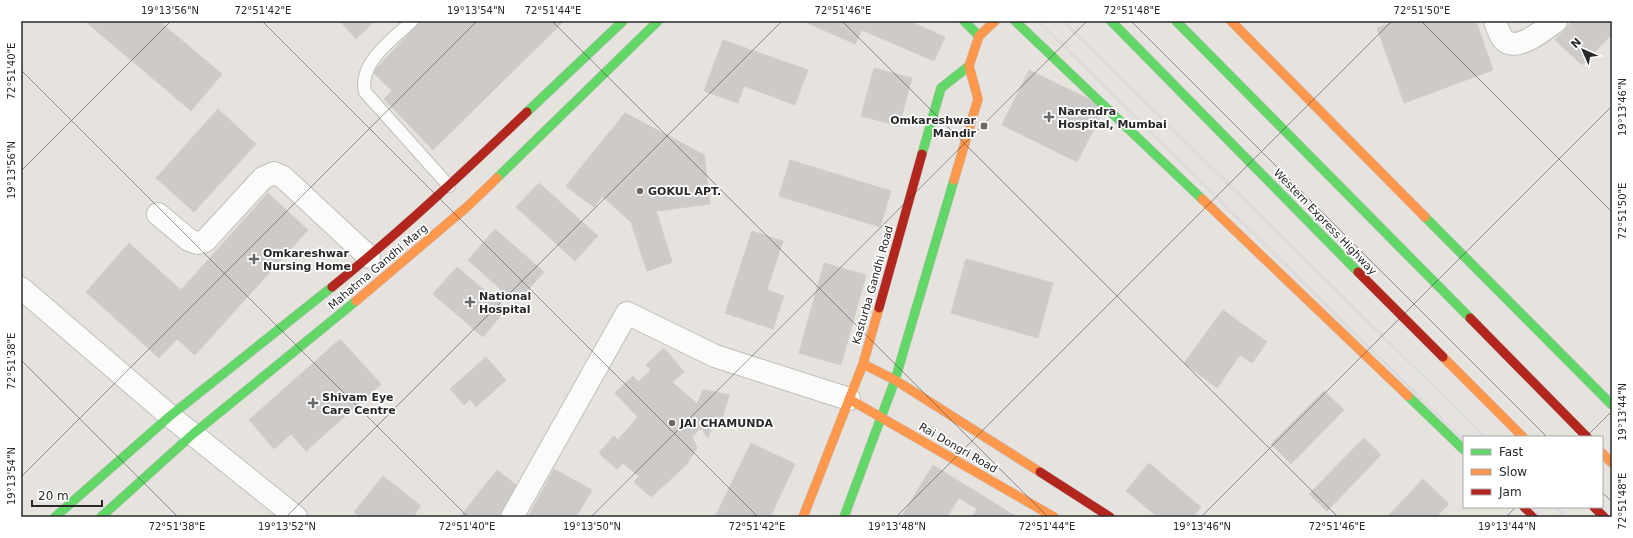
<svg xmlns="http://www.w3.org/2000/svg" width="1633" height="538" viewBox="0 0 1633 538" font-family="'DejaVu Sans',sans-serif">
  <rect width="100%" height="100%" fill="#e6e2de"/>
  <!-- building -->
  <path fill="#cdcac8" stroke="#d1ceca" d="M85 21H159L222 74 191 111Z
    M340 21H375L356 39Z
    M421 21H564L433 150 384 99 392 91 373 72Z
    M803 21H909L945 37 934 61 862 30 855 44Z
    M1395 21H1476L1493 70 1404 103 1377 28Z
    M1573 21H1612V34L1582 65 1555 40Z
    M723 40 808 70 795 105 744 86 738 103 704 91Z
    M874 68 912 78 899 126 861 116Z
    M1029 70 1105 107 1077 162 1002 125Z
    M218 109 256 144 194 212 156 178Z
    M625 113 704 155 710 204 656 211 672 262 647 271 631 222 602 196 594 207 566 186Z
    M625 113 704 155 710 204 656 211 672 262 647 271 631 222 602 196 594 207 566 186Z
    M790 160 891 191 880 227 779 196Z
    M539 183 598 236 575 261 516 207Z
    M268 193 308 230 195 355 177 339 159 358 86 292 129 243 181 290Z
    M495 229 544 272 516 303 468 260Z
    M752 231 783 241 767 290 784 296 773 329 725 313Z
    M966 259 1053 283 1038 338 951 313Z
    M824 263 866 275 841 365 799 353Z
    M457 267 506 309 483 337 433 294Z
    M457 267 506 309 483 337 433 294Z
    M1223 310 1267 342 1252 363 1240 355 1217 388 1184 363Z
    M340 339 381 384 306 451 291 434 274 449 249 420Z
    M664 348 684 372 672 382 697 404 703 390 729 395 722 419 714 417 708 438 701 428 692 437 697 448 686 465 651 497 634 482 639 476 623 463 617 469 599 453 614 436 618 440 638 417 615 393 633 376 638 382 651 370 646 365Z
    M664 348 684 372 672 382 697 404 703 390 729 395 722 419 714 417 708 438 701 428 692 437 697 448 686 465 651 497 634 482 639 476 623 463 617 469 599 453 614 436 618 440 638 417 615 393 633 376 638 382 651 370 646 365Z
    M486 357 506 380 476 407 470 399 464 405 450 389Z
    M1324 391 1344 410 1291 464 1271 444Z
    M1364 438 1381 455 1327 511 1309 494Z
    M751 443 795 464 770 517H715Z
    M1149 463 1201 507 1193 517H1158L1126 491Z
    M933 465 1017 517H972L977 509 959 498 947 517H901Z
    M554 469 592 490 576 517H528Z
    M497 470 524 491 503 517H460Z
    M383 476 421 506 413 517H360L354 512Z
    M1423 479 1449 504 1436 517H1387Z"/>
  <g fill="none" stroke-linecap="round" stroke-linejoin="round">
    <defs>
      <path id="lane" d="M412 21C393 39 358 63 365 92L449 186"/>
      <path id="street" d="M1495 21C1497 27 1499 34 1503 39 1516 54 1545 29 1556 21
        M158 214 189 240 197 243 205 241 263 178 274 173 283 177 369 257
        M21 288 170 416 296 517
        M512 517 627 313 715 356 849 399"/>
      <path id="fast" d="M964 21 979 36
        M1015 21 1202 199
        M1111 21 1358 272
        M1176 21 1470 318
        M527 112 623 21
        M922 154 941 88 969 66
        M497 178 658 21
        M1425 217 1612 405
        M1408 396 1464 450
        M55 517 170 416 332 287
        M101 517 193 434 356 301
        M844 517 895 380 954 180"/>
      <path id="slow" d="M1231 21 1425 217
        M969 66 979 36 995 21
        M954 180 978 99 969 66
        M1202 199 1408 396
        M356 301 468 206 497 178
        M1443 357 1523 437
        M863 364 895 380 1040 472
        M849 399 1054 517
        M1602 453 1612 463
        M803 517 863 364 879 308"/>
      <path id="jam" d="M1358 272 1443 357
        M332 287C400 232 464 172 527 112
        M879 308 922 154
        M1470 318 1587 437
        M1040 472 1110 517
        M1524 507 1535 517
        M1594 507 1604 517"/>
    </defs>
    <!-- lane casing -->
    <use href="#lane" stroke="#c0bfbf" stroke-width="14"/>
    <!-- street casing -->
    <use href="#street" stroke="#c0bfbf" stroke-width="24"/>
    <!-- fast casing -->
    <use href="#fast" stroke="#c0bfbf" stroke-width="10"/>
    <!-- slow casing -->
    <use href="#slow" stroke="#c0bfbf" stroke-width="10"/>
    <!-- jam casing -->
    <use href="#jam" stroke="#c0bfbf" stroke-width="10"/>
    <!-- lane -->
    <use href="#lane" stroke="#fbfbfa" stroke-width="12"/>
    <!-- street -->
    <use href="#street" stroke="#fbfbfa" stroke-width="22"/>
    <!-- fast -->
    <use href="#fast" stroke="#63d668" stroke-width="9"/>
    <!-- slow -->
    <use href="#slow" stroke="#ff974d" stroke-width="9"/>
    <!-- jam -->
    <use href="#jam" stroke="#b3261e" stroke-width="9"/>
    <!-- rail -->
    <path stroke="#dddcdd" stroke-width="3" d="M1038 21 1464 441
      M1063 21 1485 437
      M1531 507 1541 517
      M1556 507 1566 517"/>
  </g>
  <!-- ticks -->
  <path fill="none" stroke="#282828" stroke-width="1" stroke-opacity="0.45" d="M262 21 758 517M552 21 1048 517M842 21 1338 517M1131 21 1547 437M1421 21 1612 212M21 70 468 517M21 171 171 21M21 360 178 517M1586 437 1612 411M21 477 477 21M1602 492 1612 502M286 517 782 21M591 517 1087 21M896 517 1392 21M1201 517 1612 106M1506 517 1516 507"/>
  <!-- markers -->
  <g fill="#6a6968" stroke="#fff" stroke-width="1.5">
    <path d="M1047 111h4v4h4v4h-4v4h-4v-4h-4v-4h4z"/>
    <rect x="980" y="122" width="8" height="8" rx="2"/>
    <circle cx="640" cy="191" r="4"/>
    <path d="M252 253h4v4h4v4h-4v4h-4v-4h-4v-4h4z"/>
    <path d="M468 296h4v4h4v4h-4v4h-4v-4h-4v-4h4z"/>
    <path d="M311 397h4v4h4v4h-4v4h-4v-4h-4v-4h4z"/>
    <circle cx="672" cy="423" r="4"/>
  </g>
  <g text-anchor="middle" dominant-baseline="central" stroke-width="3.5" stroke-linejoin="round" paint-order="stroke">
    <!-- poi labels -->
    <g font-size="11" font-weight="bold" fill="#282828" stroke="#fff" text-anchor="start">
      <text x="1058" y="111">Narendra<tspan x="1058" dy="13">Hospital, Mumbai</tspan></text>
      <text x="976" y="120" text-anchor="end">Omkareshwar<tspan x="976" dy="13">Mandir</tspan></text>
      <text x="648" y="191">GOKUL APT.</text>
      <text x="263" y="253">Omkareshwar<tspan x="263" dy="13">Nursing Home</tspan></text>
      <text x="479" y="296">National<tspan x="479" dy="13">Hospital</tspan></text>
      <text x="322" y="397">Shivam Eye<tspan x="322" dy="13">Care Centre</tspan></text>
      <text x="680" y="423">JAI CHAMUNDA</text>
    </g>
    <!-- street labels -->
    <g font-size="11" fill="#282828" stroke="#fff">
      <text transform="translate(1325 222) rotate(46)">Western Express Highway</text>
      <text transform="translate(378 267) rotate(-40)">Mahatma Gandhi Marg</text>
      <text transform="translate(873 285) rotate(-74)">Kasturba Gandhi Road</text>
      <text transform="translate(958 448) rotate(30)">Rai Dongri Road</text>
    </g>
  </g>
  <!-- border -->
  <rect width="1633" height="538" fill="none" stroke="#ffffff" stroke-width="44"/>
  <!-- legend -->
  <rect x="1463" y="436" width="140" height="72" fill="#ffffff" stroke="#a9a9a9"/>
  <rect x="1471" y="449" width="20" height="6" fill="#63d668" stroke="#a9a9a9"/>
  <text x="1499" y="456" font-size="12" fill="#282828">Fast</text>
  <rect x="1471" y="469" width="20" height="6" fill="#ff974d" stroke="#a9a9a9"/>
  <text x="1499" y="476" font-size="12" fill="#282828">Slow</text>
  <rect x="1471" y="489" width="20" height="6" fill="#b3261e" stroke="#a9a9a9"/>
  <text x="1499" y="496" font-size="12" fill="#282828">Jam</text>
  <!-- north arrow -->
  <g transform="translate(1583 50) rotate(315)" stroke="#ffffff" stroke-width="3" paint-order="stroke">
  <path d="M0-3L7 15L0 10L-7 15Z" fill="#282828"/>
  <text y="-6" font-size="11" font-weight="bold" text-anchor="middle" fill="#282828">N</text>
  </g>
  <!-- scale -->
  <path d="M32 500v6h70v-6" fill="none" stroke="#282828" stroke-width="2"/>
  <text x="38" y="500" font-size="12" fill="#282828" stroke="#ffffff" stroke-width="3" paint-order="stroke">20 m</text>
  <rect x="22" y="22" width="1589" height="494" fill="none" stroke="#282828" stroke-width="1.5"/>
  <g font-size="10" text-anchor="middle" fill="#282828">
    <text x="170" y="14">19°13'56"N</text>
    <text x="263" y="14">72°51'42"E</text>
    <text x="476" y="14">19°13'54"N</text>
    <text x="553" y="14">72°51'44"E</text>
    <text x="843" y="14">72°51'46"E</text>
    <text x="1132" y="14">72°51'48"E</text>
    <text x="1422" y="14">72°51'50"E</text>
    <text transform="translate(11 71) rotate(-90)" y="4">72°51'40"E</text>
    <text transform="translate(1622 107) rotate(-90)" y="4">19°13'46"N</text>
    <text transform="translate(11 170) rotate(-90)" y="4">19°13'56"N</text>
    <text transform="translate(1622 211) rotate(-90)" y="4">72°51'50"E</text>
    <text transform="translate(11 361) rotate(-90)" y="4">72°51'38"E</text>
    <text transform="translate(1622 412) rotate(-90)" y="4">19°13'44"N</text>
    <text transform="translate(11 476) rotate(-90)" y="4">19°13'54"N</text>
    <text transform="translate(1622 501) rotate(-90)" y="4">72°51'48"E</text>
    <text x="177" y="530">72°51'38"E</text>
    <text x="287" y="530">19°13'52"N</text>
    <text x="467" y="530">72°51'40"E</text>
    <text x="592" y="530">19°13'50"N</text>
    <text x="757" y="530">72°51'42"E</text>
    <text x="897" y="530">19°13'48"N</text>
    <text x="1047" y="530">72°51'44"E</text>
    <text x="1202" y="530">19°13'46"N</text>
    <text x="1337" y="530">72°51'46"E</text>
    <text x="1507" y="530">19°13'44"N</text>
  </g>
</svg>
